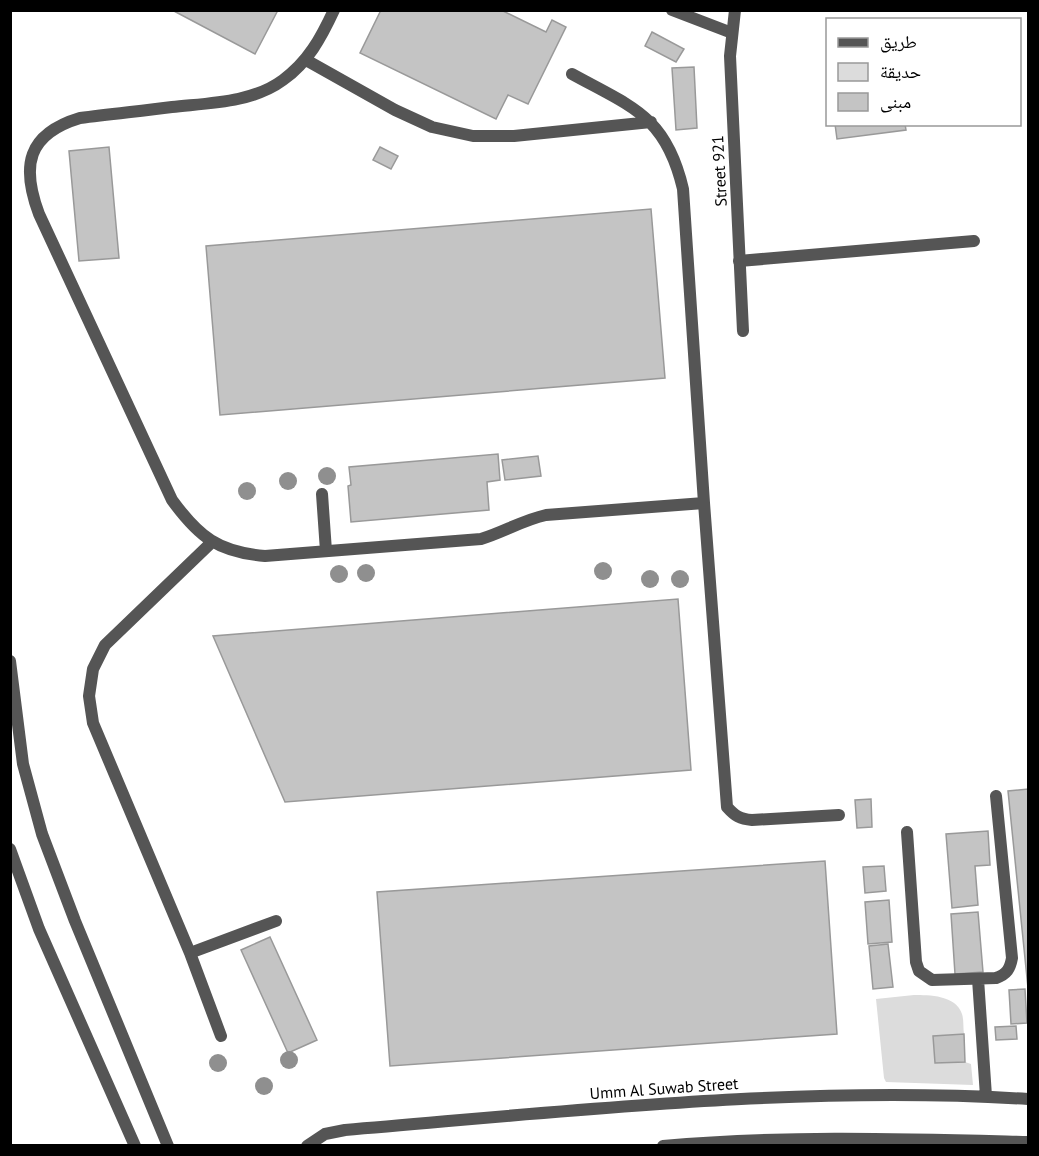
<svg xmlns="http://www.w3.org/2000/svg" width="1039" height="1156" viewBox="0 0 1039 1156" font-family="'PT Sans','Noto Naskh Arabic',sans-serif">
  <rect width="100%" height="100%" fill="#fff"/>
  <!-- green -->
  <path fill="#dcdcdc" d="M914 995C929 995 956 995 962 1014 964 1020 963 1028 964 1034L933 1036 935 1063 965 1062 971 1064 973 1085 886 1082 884 1078 876 999Z"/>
  <!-- building -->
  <path fill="#c4c4c4" stroke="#999" stroke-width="1.5" d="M172 10H278L255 54Z
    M381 10H501L546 32 552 20 566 27 528 104 508 95 496 119 360 53Z
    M652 32 684 49 676 62 645 46Z
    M694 67 697 128 676 130 672 68Z
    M835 124H905L906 130 837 139Z
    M109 147 119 258 79 261 69 151Z
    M380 147 398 156 391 169 373 160Z
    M651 209 665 378 220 415 206 246Z
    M498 454 500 480 487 482 489 510 351 522 348 486 351 485 349 467Z
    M538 456 541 476 505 480 502 460Z
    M678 599 691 770 285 802 213 636Z
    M1028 789V988L1008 791Z
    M871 799 872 827 857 828 855 800Z
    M988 831 990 865 975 866 978 905 952 908 946 834Z
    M825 861 837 1034 390 1066 377 892Z
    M884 866 886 891 865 893 863 867Z
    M889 900 892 942 868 944 865 902Z
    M978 912 983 972 955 974 951 914Z
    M270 937 317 1040 288 1053 241 950Z
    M888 944 893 987 873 989 869 946Z
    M1025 989 1027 1023 1011 1024 1009 990Z
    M1016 1026 1017 1039 996 1040 995 1027Z
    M964 1034 965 1062 935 1063 933 1036Z"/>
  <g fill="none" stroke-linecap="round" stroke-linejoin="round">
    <!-- lane -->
    <path stroke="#555" stroke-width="12" d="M334 10C321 38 308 62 283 80 252 103 208 103 172 107 141 111 110 114 80 118 27 134 21 166 39 214L172 500C199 537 218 552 265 556L481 539C504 532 523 520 546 515L704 503
      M672 10 732 33
      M306 60 395 110 432 127 473 136H514L651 122
      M572 74C632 107 666 116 683 189L704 503 727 807C735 816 740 819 752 820L839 815
      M739 261 974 241
      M322 494 326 551
      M212 542 105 645 93 669 89 696 93 723 190 953 221 1036
      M10 661 23 764 42 834 75 921 168 1146
      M907 832 916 962 919 971 932 980 996 978C1007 974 1010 969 1012 958L996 796
      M10 849 39 929 135 1146
      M190 953 276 921
      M978 979 986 1096
      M307 1146 325 1134 345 1130C572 1111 800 1085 1028 1099
      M663 1146C784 1135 907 1139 1028 1142"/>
    <!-- street -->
    <path stroke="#555" stroke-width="12" d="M735 10 730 56 743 331"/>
  </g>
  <!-- trees -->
  <g fill="#8f8f8f">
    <circle cx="327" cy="476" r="9"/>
    <circle cx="288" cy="481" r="9"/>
    <circle cx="247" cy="491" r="9"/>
    <circle cx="603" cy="571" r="9"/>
    <circle cx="366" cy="573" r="9"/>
    <circle cx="339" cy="574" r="9"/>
    <circle cx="650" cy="579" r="9"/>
    <circle cx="680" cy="579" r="9"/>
    <circle cx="289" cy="1060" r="9"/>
    <circle cx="218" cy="1063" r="9"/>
    <circle cx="264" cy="1086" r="9"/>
  </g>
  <g text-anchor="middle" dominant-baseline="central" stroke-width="4.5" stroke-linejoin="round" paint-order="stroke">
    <!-- street labels -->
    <g font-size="16" fill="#000" stroke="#fff">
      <text transform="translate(719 171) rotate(-93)">Street 921</text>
      <text transform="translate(664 1088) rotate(-4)">Umm Al Suwab Street</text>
    </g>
  </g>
  <!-- border -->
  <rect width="1039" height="1156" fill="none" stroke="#000000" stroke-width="24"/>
  <!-- legend -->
  <rect x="826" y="18" width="195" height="108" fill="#ffffff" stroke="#999999" stroke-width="1.5"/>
  <rect x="838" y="38" width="30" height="9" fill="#555555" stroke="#999999" stroke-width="1.5"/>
  <text x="880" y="48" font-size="18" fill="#000000">طريق</text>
  <rect x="838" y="63" width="30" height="18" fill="#dcdcdc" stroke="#999999" stroke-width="1.5"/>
  <text x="880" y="78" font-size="18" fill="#000000">حديقة</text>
  <rect x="838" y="93" width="30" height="18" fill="#c4c4c4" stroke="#999999" stroke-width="1.5"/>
  <text x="880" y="108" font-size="18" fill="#000000">مبنى</text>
</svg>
